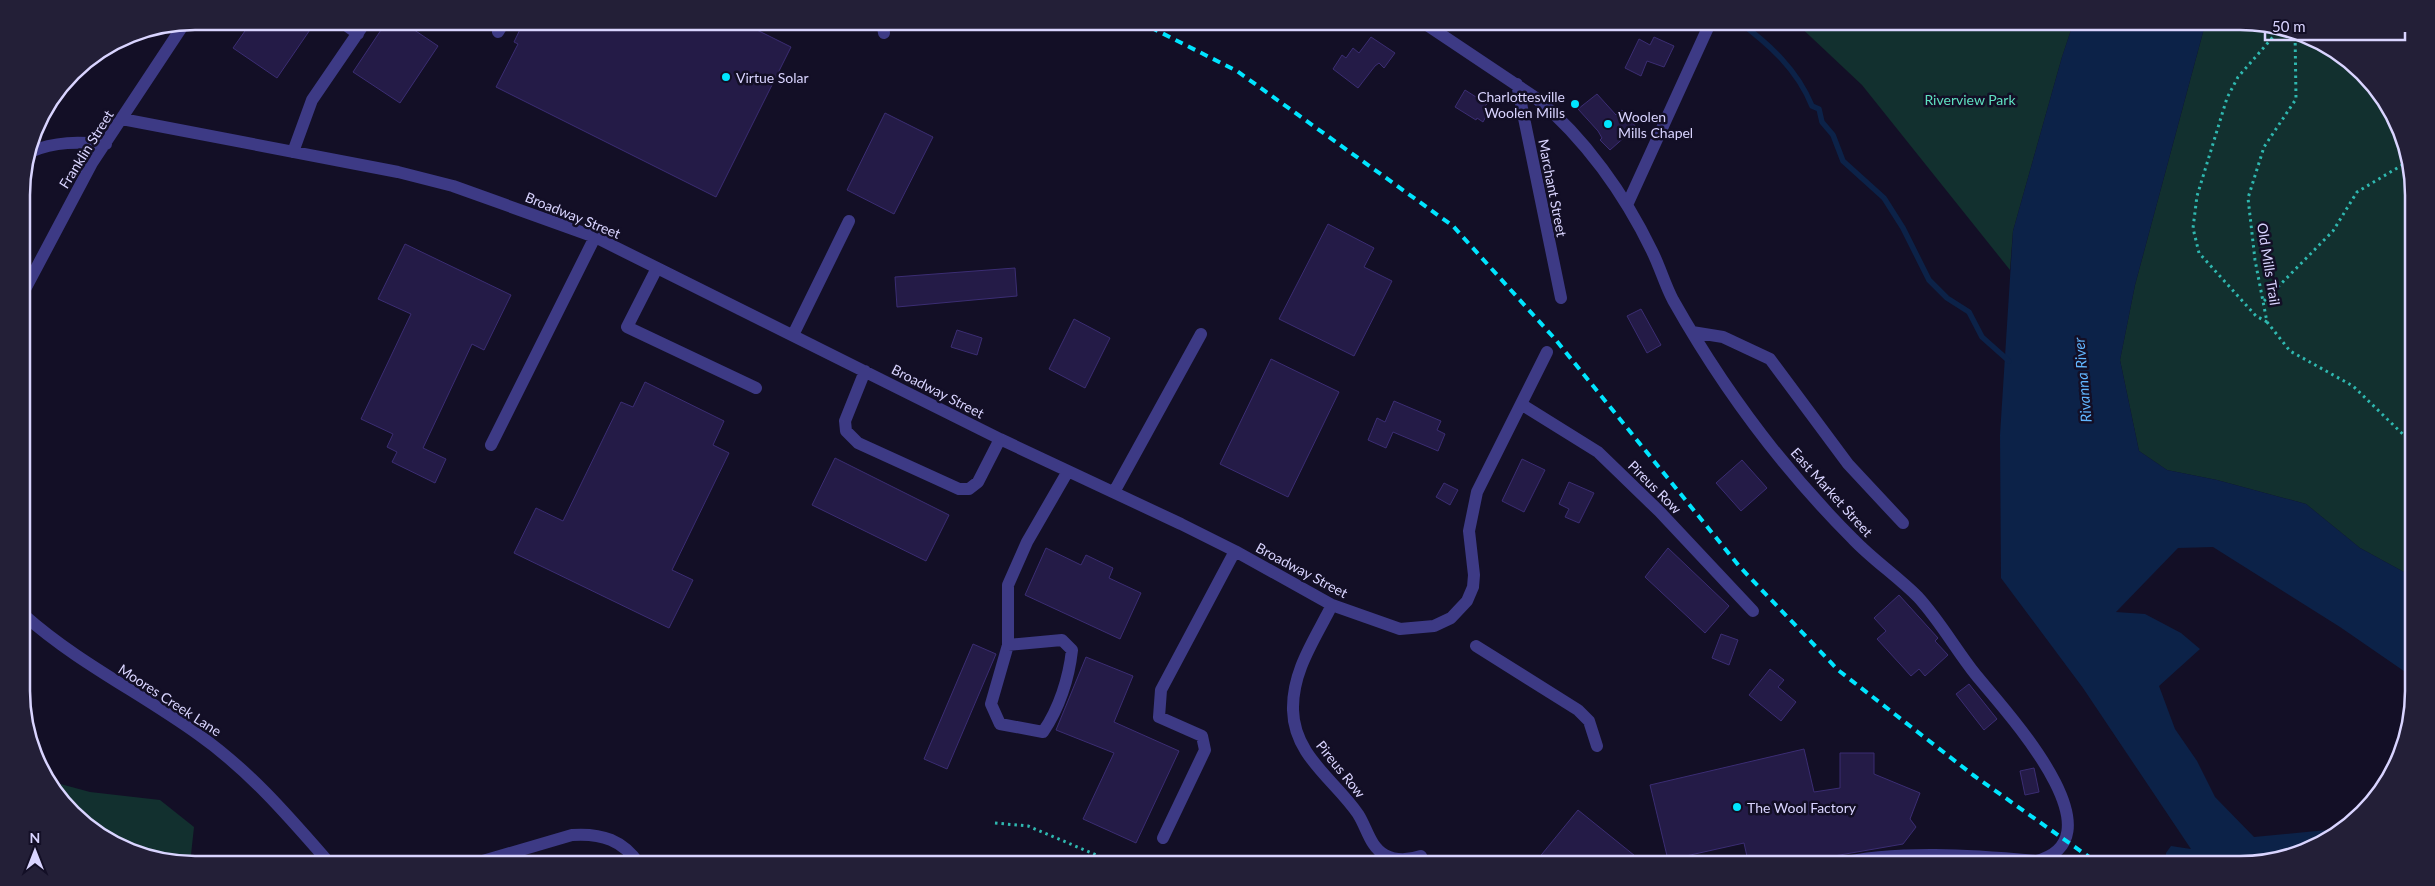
<svg xmlns="http://www.w3.org/2000/svg" width="2435" height="886" viewBox="0 0 2435 886" font-family="Lato,sans-serif">
  <rect width="100%" height="100%" fill="#130f26"/>
  <!-- green -->
  <path fill="#12302f" d="M1794 21H2074L2062 57 2013 231 2010 270 1862 85Z
    M2206 21H2240L2295 30 2371 81 2400 128 2412 172 2413 577 2360 548 2306 504 2217 480 2167 470 2139 451 2120 360 2135 285Z
    M53 782 90 792 160 800 194 827 190 864 140 856 64 805Z"/>
  <!-- water -->
  <path fill="#0c2248" d="M2074 21H2206L2135 285 2120 360 2139 451 2167 470 2217 480 2306 504 2360 548 2413 577 2414 678 2340 627 2213 547 2178 548 2116 612 2145 614 2181 633 2200 649 2159 686 2175 729 2197 761 2215 797 2254 837 2347 828 2306 852 2251 864H2160L2166 860V853L2171 846 2191 849 2083 688 2001 578 2000 435 2013 231 2062 57Z"/>
  <g fill="none" stroke-linecap="round" stroke-linejoin="round">
    <!-- stream -->
    <path stroke="#0c2248" stroke-width="5.5" d="M1738 21C1769 44 1797 69 1812 106L1819 109 1822 122 1833 135 1843 161 1884 198 1903 228 1929 280 1947 298 1969 312 1982 337 2009 361"/>
  </g>
  <!-- building -->
  <path fill="#241b47" stroke="#3b2d73" d="M252 21H316L277 78 233 48Z
    M387 21H401L438 46 400 103 353 72Z
    M524 21H579L588 26 591 21H739L791 47 716 197 496 87 518 44 514 42Z
    M1371 37 1395 53 1384 68 1379 63 1375 66 1358 88 1333 69 1342 55 1346 58 1353 48 1359 53Z
    M1654 37 1674 46 1664 67 1647 61 1641 76 1625 68 1639 39 1650 45Z
    M1465 90 1487 104 1485 106 1490 109 1483 122 1477 118 1476 120 1455 107Z
    M1597 94 1616 115 1622 110 1636 127 1610 150 1600 140 1602 138 1598 131 1578 109Z
    M885 113 933 137 894 214 847 190Z
    M1328 224 1374 248 1364 267 1392 281 1354 356 1279 319Z
    M405 244 511 295 484 350 472 344 423 448 446 459 435 483 392 462 397 452 387 447 393 434 361 419 411 314 378 299Z
    M1015 268 1017 296 897 307 895 277Z
    M1641 309 1661 345 1647 353 1627 316Z
    M1074 319 1110 338 1085 388 1049 369Z
    M957 330 982 338 977 355 951 347Z
    M1271 359 1339 392 1288 497 1220 464Z
    M645 382 724 421 713 445 729 453 672 570 693 580 669 628 514 553 536 508 563 521 621 402 633 407Z
    M1394 401 1441 421 1437 430 1445 434 1438 451 1393 432 1386 448 1368 440 1377 418 1385 422Z
    M835 458 949 515 926 561 812 505Z
    M1522 459 1545 470 1524 512 1502 501Z
    M1742 460 1767 488 1741 511 1716 483Z
    M1569 482 1594 493 1579 523 1565 517 1569 509 1559 504Z
    M1444 483 1458 490 1450 505 1436 497Z
    M1046 548 1081 565 1086 555 1113 568 1109 578 1141 593 1120 639 1025 595Z
    M1668 548 1729 606 1705 633 1645 577Z
    M1899 595 1938 638 1935 641 1948 655 1925 676 1919 669 1911 676 1877 639 1886 631 1874 618Z
    M1721 634 1738 640 1729 665 1712 658Z
    M973 644 996 654 947 769 924 759Z
    M1086 657 1133 676 1114 722 1179 751 1136 843 1083 819 1114 753 1056 730Z
    M1770 669 1784 680 1778 687 1796 702 1781 721 1749 695Z
    M1969 684 1997 719 1984 730 1956 694Z
    M1804 749 1814 792 1840 788V753H1874V774L1920 793 1910 819 1916 827 1903 844 1834 856 1829 859 1804 864H1770L1768 857 1748 861 1744 843 1668 860 1650 785Z
    M2034 768 2039 792 2025 795 2020 771Z
    M1578 810 1645 864 1533 865Z"/>
  <g fill="none" stroke-linecap="round" stroke-linejoin="round">
    <!-- path -->
    <path stroke="#2fb8b0" stroke-width="3" stroke-dasharray="2.5 4" stroke-linecap="butt" d="M2295 30 2296 99 2264 147 2248 198 2255 260 2267 322 2290 351 2353 386 2413 444
      M2264 301 2333 231 2357 192 2409 161
      M2267 322 2256 316 2199 253 2193 228 2197 196 2227 98 2238 77 2273 37 2277 27
      M995 823 1028 826 1120 865"/>
    <!-- minor -->
    <path stroke="#3d3a85" stroke-width="12" d="M340 21 358 34
      M882 21 884 33
      M1421 21 1536 98C1585 138 1625 195 1652 251 1660 267 1665 285 1673 300 1722 387 1783 469 1853 539 1873 560 1897 576 1918 597 1940 621 1956 650 1976 675 2002 707 2125 838 2036 861 1972 855 1898 850 1835 864
      M498 32 505 21
      M1517 84 1561 298
      M122 119 398 172 453 186 595 237 1000 439 1181 524 1235 551 1332 605 1400 629 1434 626 1451 618 1467 601 1473 587 1474 575 1469 531 1477 492 1547 352
      M30 152C56 141 78 142 106 144
      M293 152 312 100 366 21
      M1627 205 1711 21
      M657 268 627 327 756 388
      M22 295 92 163 184 24
      M1692 332 1723 337 1770 359 1848 464 1903 523
      M793 335 849 221
      M865 371 845 421 846 431 858 443 959 489H969L978 482 1000 439
      M1521 404 1598 452 1659 511 1753 611
      M491 445 595 237
      M1114 492 1201 334
      M1332 605C1315 639 1292 671 1293 710 1294 756 1335 780 1358 814 1367 828 1370 847 1385 855 1396 861 1409 860 1421 856
      M24 615C78 663 141 693 199 735 250 771 290 818 331 865
      M1008 645 1062 640 1072 650C1069 678 1059 709 1043 732L1000 724 991 704 1008 645V585L1027 542 1068 471
      M1476 646 1578 710 1589 721 1597 746
      M1163 838 1205 750 1202 736 1159 717 1161 690 1235 551
      M516 852 528 865
      M469 865 572 835C602 833 623 840 640 865"/>
    <!-- rail -->
    <path stroke="#00e5ff" stroke-width="4" stroke-dasharray="8 6" stroke-linecap="butt" d="M1138 21 1237 71 1453 226 1555 339 1739 566 1838 670 1973 775 2099 864"/>
  </g>
  <!-- markers -->
  <g fill="#00e5ff" stroke="#130f26" stroke-width="2">
    <circle cx="726" cy="77" r="5"/>
    <circle cx="1575" cy="104" r="5"/>
    <circle cx="1608" cy="124" r="5"/>
    <circle cx="1737" cy="807" r="5"/>
  </g>
  <g text-anchor="middle" dominant-baseline="central" stroke-width="5" stroke-linejoin="round" paint-order="stroke">
    <!-- poi labels -->
    <g font-size="14" fill="#d9d4ff" stroke="#130f26" text-anchor="start">
      <text x="736" y="77">Virtue Solar</text>
      <text x="1565" y="96" text-anchor="end">Charlottesville<tspan x="1565" dy="16">Woolen Mills</tspan></text>
      <text x="1618" y="116">Woolen<tspan x="1618" dy="16">Mills Chapel</tspan></text>
      <text x="1747" y="807">The Wool Factory</text>
    </g>
    <!-- park labels -->
    <g font-size="14" fill="#5fe0c0" stroke="#130f26">
      <text x="1970" y="99">Riverview Park</text>
    </g>
    <!-- street labels -->
    <g font-size="14" fill="#d9d4ff" stroke="#130f26">
      <text transform="translate(86 149) rotate(-58)">Franklin Street</text>
      <text transform="translate(1553 188) rotate(79)">Marchant Street</text>
      <text transform="translate(573 215) rotate(22)">Broadway Street</text>
      <text transform="translate(2269 264) rotate(81)">Old Mills Trail</text>
      <text transform="translate(938 391) rotate(27)">Broadway Street</text>
      <text transform="translate(1655 487) rotate(45)">Pireus Row</text>
      <text transform="translate(1832 492) rotate(48)">East Market Street</text>
      <text transform="translate(1302 570) rotate(28)">Broadway Street</text>
      <text transform="translate(170 700) rotate(33)">Moores Creek Lane</text>
      <text transform="translate(1341 769) rotate(51)">Pireus Row</text>
    </g>
    <!-- water labels -->
    <g font-size="15" font-style="italic" fill="#62b6ff" stroke="#130f26">
      <text transform="translate(2082 380) rotate(-95)">Rivanna River</text>
    </g>
  </g>
  <!-- crop -->
  <path d="M0 0H2435V886H0ZM195 30H2240A165 165 0 0 1 2405 195V691A165 165 0 0 1 2240 856H195A165 165 0 0 1 30 691V195A165 165 0 0 1 195 30Z" fill="#231f37" fill-rule="evenodd"/>
  <path fill="none" stroke="#d9d4ff" stroke-width="2.5" d="M195 30H2240A165 165 0 0 1 2405 195V691A165 165 0 0 1 2240 856H195A165 165 0 0 1 30 691V195A165 165 0 0 1 195 30Z"/>
  <!-- north arrow -->
  <g transform="translate(35 851)" stroke="#130f26" stroke-width="4" paint-order="stroke">
  <path d="M0-4L9 19L0 12L-9 19Z" fill="#d9d4ff"/>
  <text y="-8" font-size="14" font-weight="bold" text-anchor="middle" fill="#d9d4ff">N</text>
  </g>
  <!-- scale -->
  <path d="M2265 32v8h140v-8" fill="none" stroke="#d9d4ff" stroke-width="2.5"/>
  <text x="2272" y="32" font-size="15" fill="#d9d4ff" stroke="#130f26" stroke-width="4" paint-order="stroke">50 m</text>
</svg>
